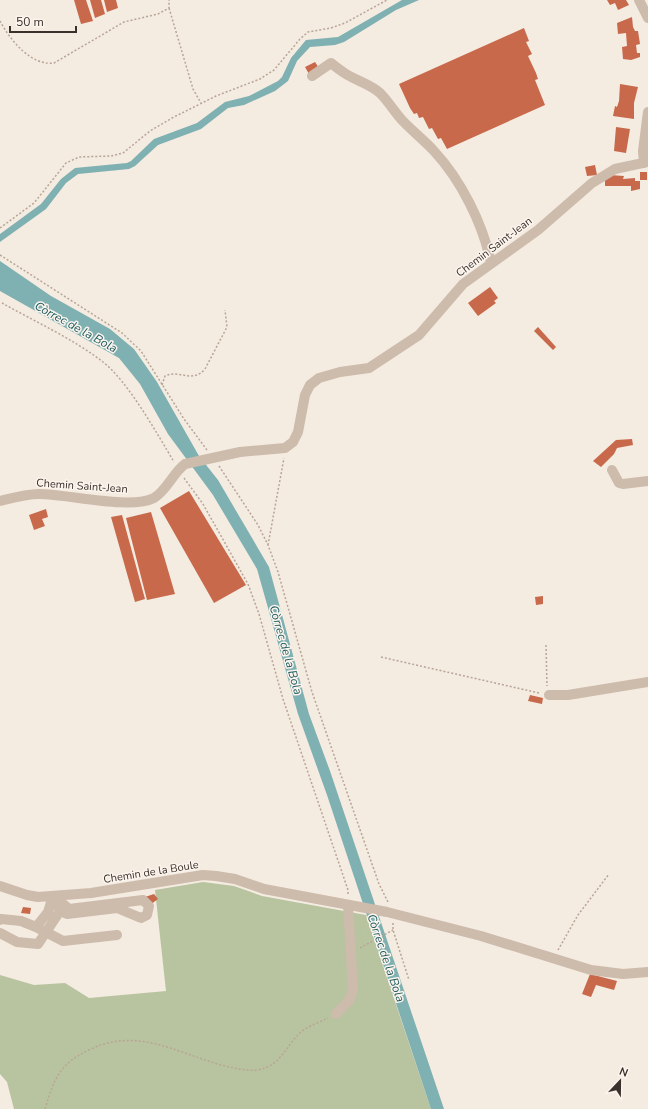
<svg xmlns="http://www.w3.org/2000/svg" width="648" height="1109" viewBox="0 0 648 1109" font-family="'Nunito Sans',sans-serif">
  <rect width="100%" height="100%" fill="#f4ebe1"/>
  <!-- green -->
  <path fill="#b8c4a0" d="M203 882 234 886 262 896 366 915 431 1109H14L7 1082 0 1074V975L34 985 65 983 89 998 166 991 155 890Z"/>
  <!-- water -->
  <path fill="#7fb0b2" d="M402 0H419L396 10 344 42 335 45 310 47 297 61 288 81 275 91 244 105 228 108 201 129 158 145 135 166 129 169 78 174 66 183 46 209 0 242V234L41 204 61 179 75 168 127 163 131 161 154 139 197 123 225 102 249 96 278 81 282 77 291 58 306 40 338 37Z
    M0 261 51 296 110 329 134 349 157 382 199 456 218 480 269 567 309 714 330 771 444 1109H431L327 795 298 714 257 569 213 495 168 434 140 384 119 358 0 291Z"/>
  <!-- building -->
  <path fill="#c8694b" d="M74 0H86L93 21 81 24Z
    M90 0H101L105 14 95 18Z
    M104 0H116L118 8 107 12Z
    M607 0H626L629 5 618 10 615 3 610 5Z
    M632 17 633 27 635 31H638L640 44 636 45 637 53H640V57L631 60 623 59 622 47 627 46 626 33 618 34 617 23Z
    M524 28 529 41 526 42 532 54 528 56 536 73 538 79 535 80 545 105 447 149 441 138 438 139 432 128 429 129 423 117 419 118 417 113 414 114 410 108 399 84Z
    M315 62 319 68 309 74 305 67Z
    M620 84 638 87 634 103V119L613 116 615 106 617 107 619 101Z
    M616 127 630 129 626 153 614 151Z
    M595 165 597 175 587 176 585 167Z
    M640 172H647V180H640Z
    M610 175 624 176 623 179 635 178V181H640V189L631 191V186H605V178Z
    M490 287 498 298 494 301 496 303 478 316 468 303Z
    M538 327 556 347 553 350 534 331Z
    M632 439 633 445 617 448 614 454 601 467 593 461 616 440Z
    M189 491 246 585 214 603 160 508Z
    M46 509 48 517 42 519 45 526 34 530 29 515Z
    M151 512 175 594 147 600 126 518Z
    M122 515 145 599 135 602 111 517Z
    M543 596V604L536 605 535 597Z
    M530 695 543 698 542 704 528 701Z
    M154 894 158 899 150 905 145 897Z
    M23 907 31 908 30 914 21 913Z
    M590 974 617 981 614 990 596 985 591 997 582 994Z"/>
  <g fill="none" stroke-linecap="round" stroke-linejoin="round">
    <!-- path -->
    <path stroke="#b9a596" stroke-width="1.5" stroke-dasharray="2 2" stroke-linecap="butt" d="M169 8 193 89 201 103
      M0 21C10 40 31 66 54 63L124 22 158 14 169 8V0
      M0 228 34 203 66 163 79 157 111 156 123 153 150 131 172 118 216 96 260 79 274 70 300 39 308 32 331 28 345 23 387 0
      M0 255 122 333 141 351 184 419 207 450
      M2 303C34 321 75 340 103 362 127 380 158 435 174 462
      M162 385 165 376C180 369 192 384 205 369L227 327 225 310
      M219 466 258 525 268 545 278 572 312 692 379 884 388 902
      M184 478 203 504 248 584 259 614 283 699 348 890V895
      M268 545 284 458
      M546 645 547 686
      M381 657 539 693
      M393 923V930L409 980
      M360 948 393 930
      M558 950 578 915 609 874
      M45 1109C55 1076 60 1063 93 1048 139 1028 178 1053 221 1065 233 1068 245 1071 257 1070 282 1066 285 1046 301 1032 308 1026 320 1022 328 1018"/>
    <!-- minor -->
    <path stroke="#cdbbac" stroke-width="10" d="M639 0 648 18
      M312 76 331 63C336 67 341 71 346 74 357 81 370 84 380 93 388 101 394 111 401 119 411 130 424 140 434 151 461 180 483 224 491 263
      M644 163 643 151 648 112
      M612 470 619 483 623 484 648 481
      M0 501C12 498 26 494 39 494 68 494 130 510 154 498 167 490 173 473 185 464L240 452 285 448 293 442 298 432 305 395 310 385 319 378 340 372 369 368 419 335 463 284 538 230 592 183 615 169 648 162
      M549 695H568L648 682
      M0 886 27 895 38 897 91 893 203 875 216 876 235 879 264 889 387 912 481 936 591 970 623 974 648 972
      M53 896 69 909 143 900 149 906 147 915 141 918 117 908 67 914 60 911Z
      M0 920 1 919 21 921 36 927 48 912 53 896
      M36 927 63 941 117 935
      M0 933 17 942 38 944 60 911
      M336 1014 350 999 353 989 348 905"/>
  </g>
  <g text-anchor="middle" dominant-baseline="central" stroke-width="3" stroke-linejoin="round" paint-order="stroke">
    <!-- street labels -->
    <g font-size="11" fill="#3b302b" stroke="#fbf5ee">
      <text transform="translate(494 247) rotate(-37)">Chemin Saint-Jean</text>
      <text transform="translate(82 486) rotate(4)">Chemin Saint-Jean</text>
      <text transform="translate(151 872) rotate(-9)">Chemin de la Boule</text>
    </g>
    <!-- water labels -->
    <g font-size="12" font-style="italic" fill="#1f5a5e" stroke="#fbf5ee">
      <text transform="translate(76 327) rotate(29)">Còrrec de la Bola</text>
      <text transform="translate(286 650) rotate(74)">Còrrec de la Bola</text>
      <text transform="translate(386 958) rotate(71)">Còrrec de la Bola</text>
    </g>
  </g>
  <!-- north arrow -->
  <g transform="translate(620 1081) rotate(22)" stroke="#fbf5ee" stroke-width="3" paint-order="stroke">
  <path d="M0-3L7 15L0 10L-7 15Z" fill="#3b302b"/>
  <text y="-6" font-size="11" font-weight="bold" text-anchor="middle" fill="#3b302b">N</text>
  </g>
  <!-- scale -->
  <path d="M10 26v6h66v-6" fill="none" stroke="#3b302b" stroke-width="2"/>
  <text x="16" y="26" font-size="12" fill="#3b302b" stroke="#fbf5ee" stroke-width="3" paint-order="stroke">50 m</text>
</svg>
